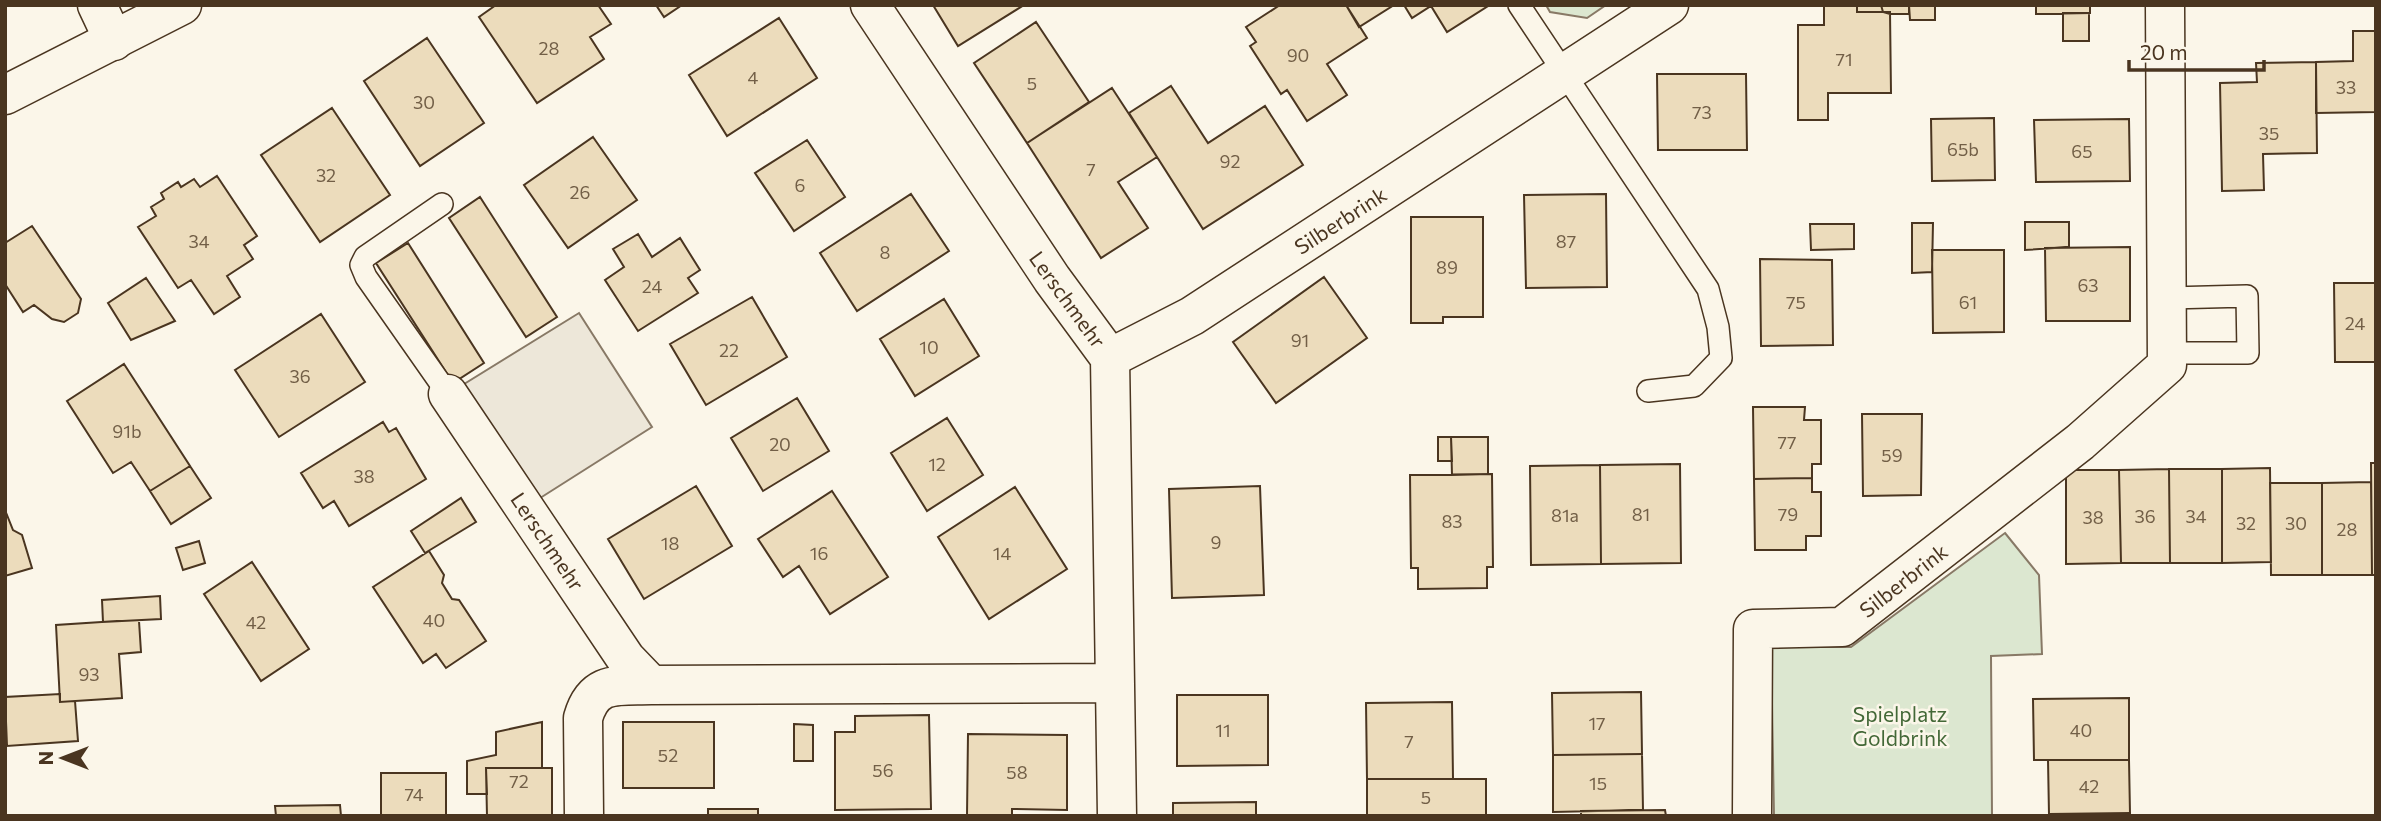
<svg xmlns="http://www.w3.org/2000/svg" width="2381" height="821" viewBox="0 0 2381 821" font-family="Commissioner,sans-serif">
  <rect width="100%" height="100%" fill="#fbf6e9"/>
  <!-- green -->
  <path fill="#dce7d0" stroke="#887966" stroke-width="2" d="M1546 5H1606L1587 18 1550 12Z
    M2005 533 2039 575 2042 654 1991 656 1992 816H1774L1771 647H1851Z"/>
  <!-- parking -->
  <path fill="#ede7d9" stroke="#887966" stroke-width="2" d="M579 313 652 427 526 507 448 394Z"/>
  <!-- building -->
  <path fill="#ecdcbc" stroke="#4a3520" stroke-width="2" d="M496 5H598L611 24 590 37 604 59 537 103 479 17Z
    M656 5H682L664 17Z
    M933 5H1024L958 46Z
    M1280 5H1346L1367 38 1327 64 1347 95 1307 121 1287 90 1281 94 1250 46 1256 42 1246 27Z
    M1346 5H1394L1359 27Z
    M1404 5H1487L1488 6 1447 32 1431 6 1412 18Z
    M1824 5H1857V12H1890L1891 93H1828V120H1798V25H1824Z
    M1857 5H1881L1883 12H1857Z
    M1881 5H1909V14H1890L1883 12Z
    M1909 5H1935V20H1910Z
    M2036 5H2090V13L2036 14Z
    M2063 13H2089V41H2063Z
    M779 18 817 78 727 136 689 75Z
    M1036 22 1089 102 1027 143 974 63Z
    M2353 31H2376V112L2316 113V62L2353 61Z
    M427 38 484 123 420 166 364 81Z
    M2316 62 2317 153 2263 154 2264 190 2222 191 2220 83 2257 82 2256 63Z
    M1657 74H1746L1747 150H1658Z
    M1171 86 1208 143 1265 106 1303 165 1203 229 1129 113Z
    M1112 88 1157 157 1118 182 1148 228 1101 258 1027 143Z
    M332 108 390 195 320 242 261 155Z
    M1994 118 1995 180 1932 181 1931 119Z
    M2129 119 2130 181 2036 182 2034 120Z
    M593 137 637 200 568 248 524 185Z
    M807 140 845 197 794 231 755 173Z
    M217 176 257 236 244 245 253 259 227 276 240 297 214 314 191 280 178 288 138 227 156 216 151 207 164 199 161 193 178 182 181 187 194 179 200 187Z
    M911 194 949 251 857 311 820 253Z
    M1606 194 1607 287 1526 288 1524 195Z
    M480 197 557 317 526 337 449 218Z
    M1411 217H1483V317H1443V323H1411Z
    M2025 222H2069V247L2025 250Z
    M1912 223H1933L1932 272 1912 273Z
    M1810 224H1854V249L1811 250Z
    M32 226 81 299 78 313 64 322 52 319 34 305 23 312 5 284V243Z
    M638 234 652 257 680 238 700 270 688 278 698 293 638 331 605 280 624 267 613 249Z
    M408 243 484 363 453 383 376 263Z
    M2130 247V321H2046L2045 248Z
    M1932 250H2004V332L1933 333Z
    M1760 259 1832 260 1833 345 1761 346Z
    M1324 277 1367 338 1276 403 1233 342Z
    M146 278 175 321 131 340 108 303Z
    M2334 283H2376V362H2335Z
    M752 297 787 357 706 405 670 344Z
    M944 299 979 356 915 396 880 339Z
    M321 314 365 382 279 437 235 370Z
    M124 364 190 466 150 491 131 462 113 473 67 401Z
    M797 398 829 451 763 491 731 438Z
    M1753 407H1805L1804 420H1821V464H1812V478L1754 479Z
    M1862 414H1922L1921 495 1863 496Z
    M947 418 983 475 927 511 891 453Z
    M383 422 389 432 396 428 426 479 349 526 334 501 323 508 301 473Z
    M1438 437H1451L1452 461H1438Z
    M1451 437H1488V474L1452 475Z
    M2371 463H2376V575H2372Z
    M1680 464 1681 563 1601 564 1600 465Z
    M1600 465 1601 564 1531 565 1530 466Z
    M190 466 211 498 171 524 150 491Z
    M2270 468 2271 562 2222 563V469Z
    M2169 469H2222V563H2170Z
    M2169 469 2170 563H2121L2119 470Z
    M2066 470H2119L2121 563 2066 564Z
    M1492 474 1493 567H1487V588L1418 589V568H1411L1410 475Z
    M1812 478V492H1821V536H1806V550H1755L1754 479Z
    M2371 482 2372 575H2322V483Z
    M2270 483H2322V575H2271Z
    M696 486 732 546 644 599 608 539Z
    M1260 486 1264 595 1172 598 1169 489Z
    M1015 487 1067 569 989 619 938 537Z
    M832 491 888 577 830 614 799 566 783 577 758 539Z
    M461 498 476 522 425 553 411 531Z
    M5 510 13 530 22 535 32 568 5 576Z
    M199 541 205 563 183 570 176 548Z
    M429 551 444 575 442 583 452 599 459 600 486 641 446 668 436 654 423 663 373 587Z
    M252 562 309 649 261 681 204 594Z
    M160 596 161 619 103 622 102 600Z
    M117 621H139L141 652 119 654 122 698 60 702 56 625Z
    M1641 692 1642 754 1553 755 1552 693Z
    M60 694V702L75 701 78 741 7 746 5 697Z
    M1177 695H1268V765L1177 766Z
    M2129 698V760H2034L2033 699Z
    M1452 702 1453 779H1367L1366 703Z
    M929 715 931 809 835 810V732H855V716Z
    M542 722V768H486L487 794H467V761L496 755V732Z
    M623 722H714V788H623Z
    M794 724 813 725V761H794Z
    M968 734 1067 735V810L1012 809V816H967Z
    M1642 754 1643 810 1553 812V755Z
    M2048 760H2129L2130 813 2049 814Z
    M486 768H552V816H487Z
    M381 773H446V816H381Z
    M1367 779H1486V816H1367Z
    M1256 802V816H1173V803Z
    M340 805 341 816H276L275 806Z
    M708 809H758V816H708Z
    M1665 810 1666 816H1581V811Z
    M2130 813V816H2049V814Z"/>
  <g fill="none" stroke-linecap="round" stroke-linejoin="round">
    <defs>
      <path id="service" d="M1519 5 1708 289 1718 327 1721 358 1694 386 1648 391
        M442 204 365 257 361 265 366 277 448 394
        M2168 353H2248L2247 296 2169 298"/>
      <path id="minor" d="M97 5 114 41
        M870 5 1052 279 1110 358 1117 816
        M1110 358 1192 316 1669 5
        M448 394 626 659 651 685 1115 683
        M584 816 583 718C594 680 617 686 651 685
        M1752 816 1753 629 1842 627 2080 442 2167 365 2165 5"/>
      <path id="tertiary" d="M5 95 182 5"/>
    </defs>
    <!-- service casing -->
    <use href="#service" stroke="#4a3520" stroke-width="24"/>
    <!-- minor casing -->
    <use href="#minor" stroke="#4a3520" stroke-width="41"/>
    <!-- tertiary casing -->
    <use href="#tertiary" stroke="#4a3520" stroke-width="41"/>
    <!-- service -->
    <use href="#service" stroke="#fbf6e9" stroke-width="21"/>
    <!-- minor -->
    <use href="#minor" stroke="#fbf6e9" stroke-width="38"/>
    <!-- tertiary -->
    <use href="#tertiary" stroke="#fbf6e9" stroke-width="38"/>
  </g>
  <g text-anchor="middle" dominant-baseline="central" stroke-width="5" stroke-linejoin="round" paint-order="stroke">
    <!-- number labels -->
    <g font-size="18" fill="#725f47">
      <text x="549" y="48">28</text>
      <text x="1298" y="55">90</text>
      <text x="1844" y="59">71</text>
      <text x="753" y="77">4</text>
      <text x="1032" y="83">5</text>
      <text x="2346" y="87">33</text>
      <text x="424" y="102">30</text>
      <text x="1702" y="112">73</text>
      <text x="2269" y="133">35</text>
      <text x="1963" y="149">65b</text>
      <text x="2082" y="151">65</text>
      <text x="1230" y="161">92</text>
      <text x="1091" y="169">7</text>
      <text x="326" y="175">32</text>
      <text x="800" y="185">6</text>
      <text x="580" y="192">26</text>
      <text x="199" y="241">34</text>
      <text x="1566" y="241">87</text>
      <text x="885" y="252">8</text>
      <text x="1447" y="267">89</text>
      <text x="2088" y="285">63</text>
      <text x="652" y="286">24</text>
      <text x="1796" y="302">75</text>
      <text x="1968" y="302">61</text>
      <text x="2355" y="323">24</text>
      <text x="1300" y="340">91</text>
      <text x="929" y="347">10</text>
      <text x="729" y="350">22</text>
      <text x="300" y="376">36</text>
      <text x="127" y="431">91b</text>
      <text x="1787" y="442">77</text>
      <text x="780" y="444">20</text>
      <text x="1892" y="455">59</text>
      <text x="937" y="464">12</text>
      <text x="364" y="476">38</text>
      <text x="1641" y="514">81</text>
      <text x="1788" y="514">79</text>
      <text x="1565" y="515">81a</text>
      <text x="2145" y="516">36</text>
      <text x="2196" y="516">34</text>
      <text x="2093" y="517">38</text>
      <text x="1452" y="521">83</text>
      <text x="2246" y="523">32</text>
      <text x="2296" y="523">30</text>
      <text x="2347" y="529">28</text>
      <text x="1216" y="542">9</text>
      <text x="670" y="543">18</text>
      <text x="819" y="553">16</text>
      <text x="1002" y="553">14</text>
      <text x="434" y="620">40</text>
      <text x="256" y="622">42</text>
      <text x="89" y="674">93</text>
      <text x="1597" y="723">17</text>
      <text x="1223" y="730">11</text>
      <text x="2081" y="730">40</text>
      <text x="1409" y="741">7</text>
      <text x="668" y="755">52</text>
      <text x="883" y="770">56</text>
      <text x="1017" y="772">58</text>
      <text x="519" y="781">72</text>
      <text x="1598" y="783">15</text>
      <text x="2089" y="786">42</text>
      <text x="414" y="794">74</text>
      <text x="1426" y="797">5</text>
    </g>
    <!-- street labels -->
    <g font-size="21" fill="#4a3520" stroke="#fbf6e9">
      <text transform="translate(1340 220) rotate(-33)">Silberbrink</text>
      <text transform="translate(1068 299) rotate(54)">Lerschmehr</text>
      <text transform="translate(548 541) rotate(56)">Lerschmehr</text>
      <text transform="translate(1903 580) rotate(-38)">Silberbrink</text>
    </g>
    <!-- park labels -->
    <g font-size="21" fill="#436837" stroke="#fbf6e9">
      <text x="1900" y="713">Spielplatz<tspan x="1900" dy="24">Goldbrink</tspan></text>
    </g>
  </g>
  <!-- border -->
  <rect width="2381" height="821" fill="none" stroke="#4a3520" stroke-width="14"/>
  <!-- north arrow -->
  <g transform="translate(63 758) rotate(270)" stroke="#fbf6e9" stroke-width="5" paint-order="stroke">
  <path d="M0-5L12 26L0 18L-12 26Z" fill="#4a3520"/>
  <text y="-10" font-size="19" font-weight="bold" text-anchor="middle" fill="#4a3520">N</text>
  </g>
  <!-- scale -->
  <path d="M2129 60v10h135v-10" fill="none" stroke="#4a3520" stroke-width="3.5"/>
  <text x="2140" y="60" font-size="21" fill="#4a3520" stroke="#fbf6e9" stroke-width="5" paint-order="stroke">20 m</text>
</svg>
